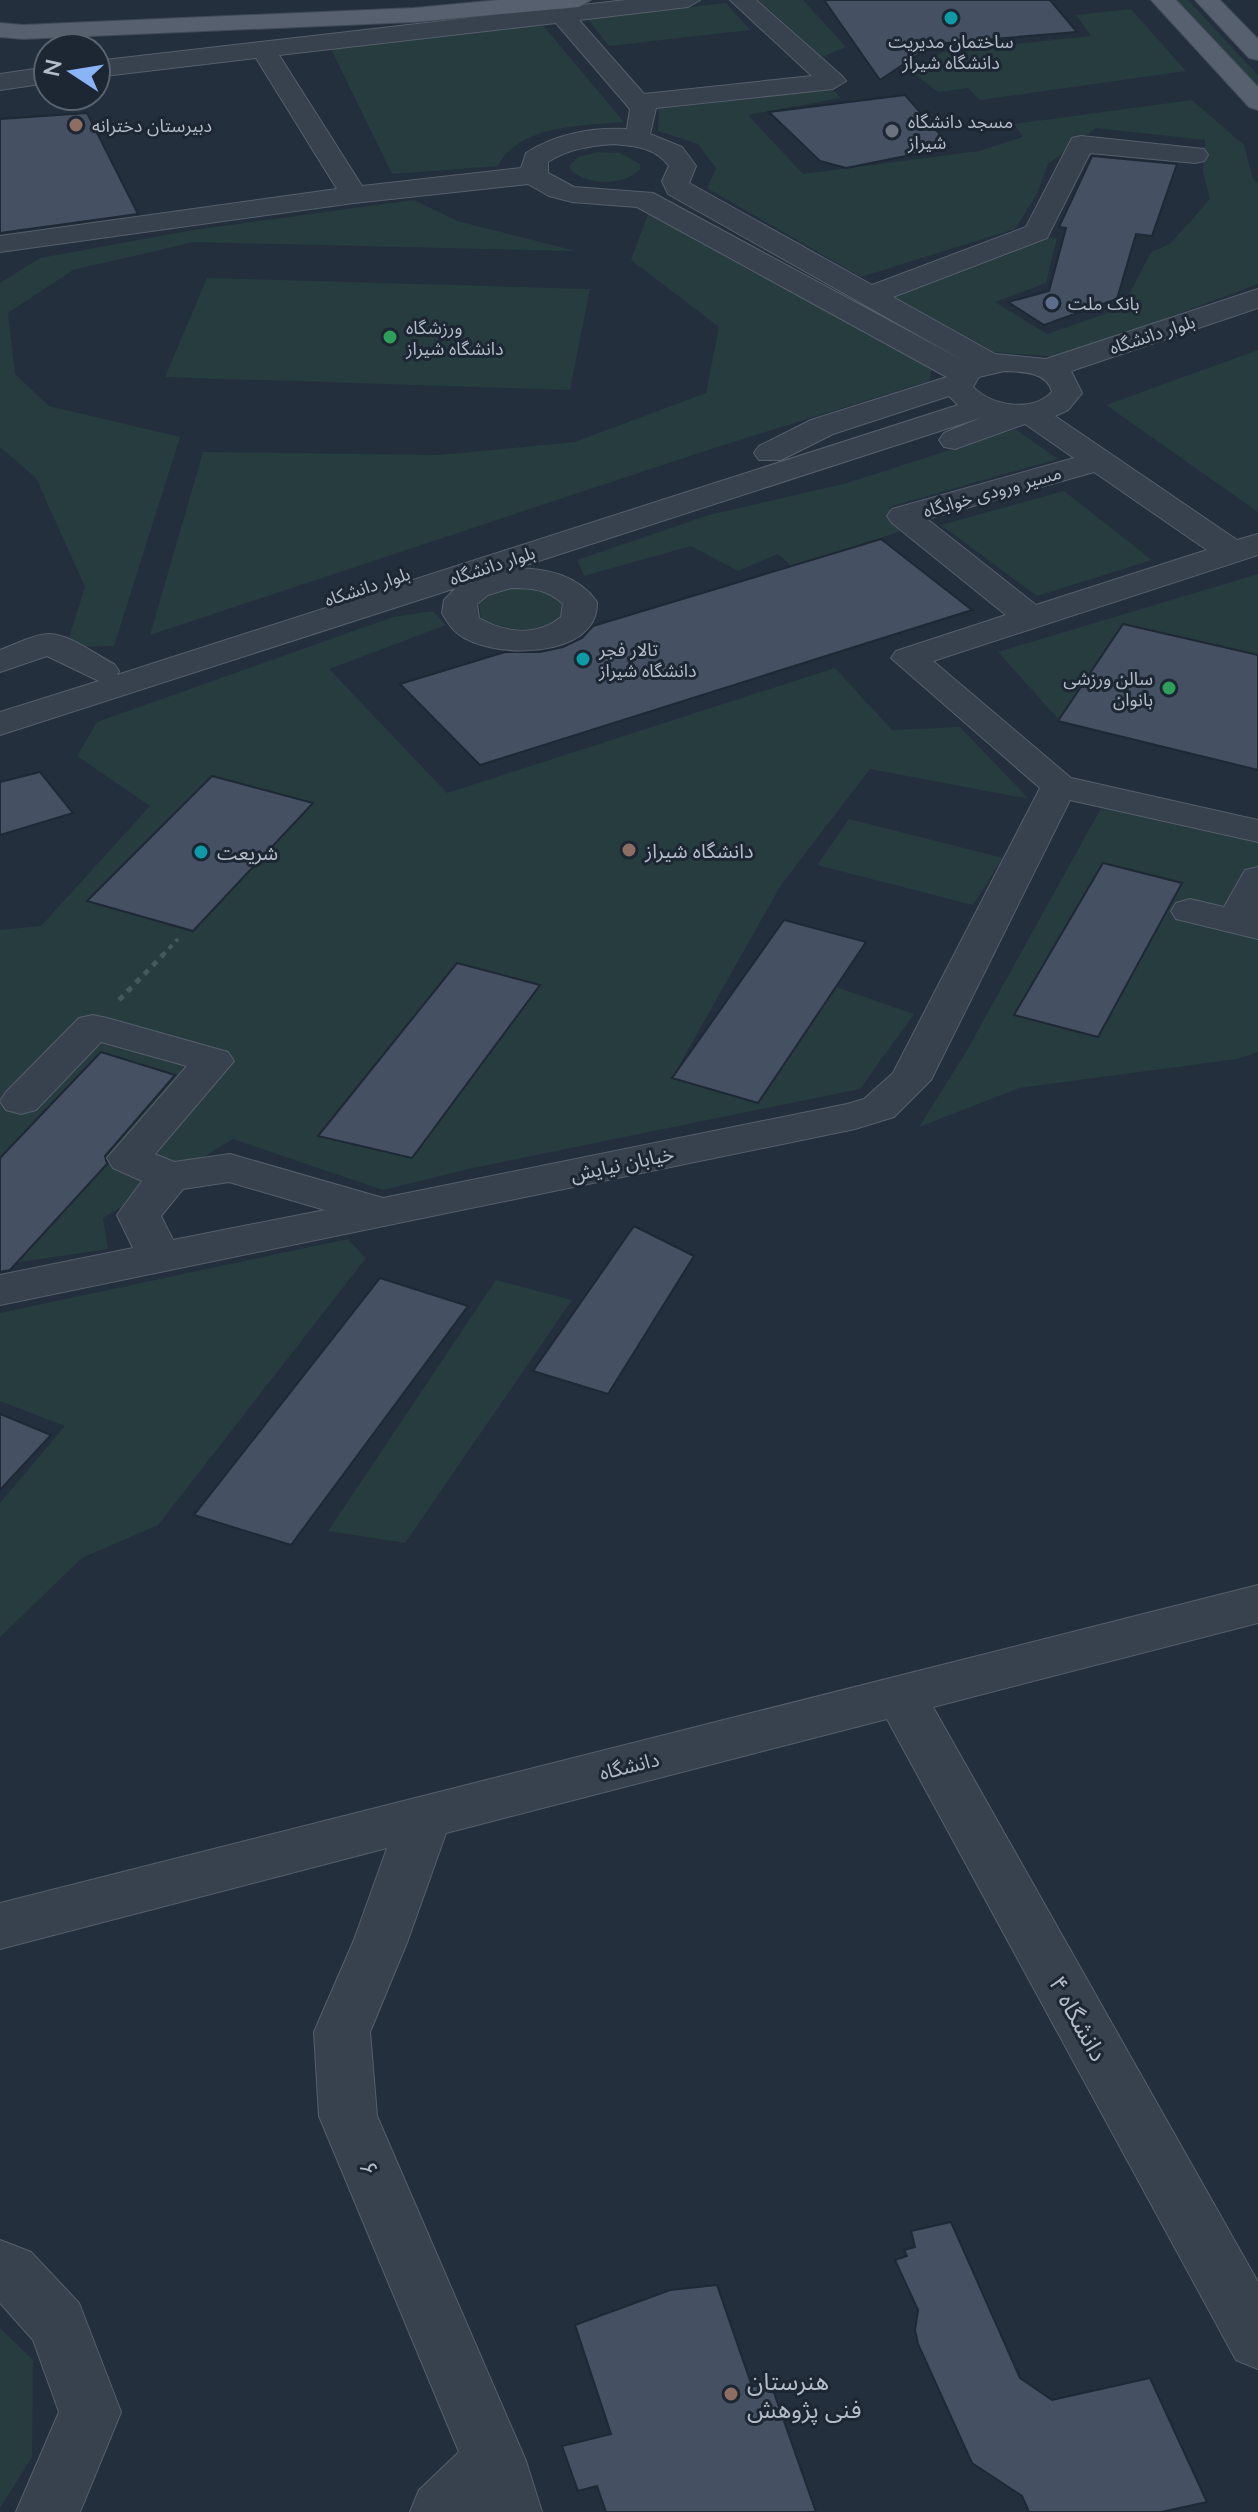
<svg xmlns="http://www.w3.org/2000/svg" width="1258" height="2512" viewBox="0 0 1258 2512" font-family="Lato,'Noto Sans Arabic',sans-serif">
  <rect width="100%" height="100%" fill="#242f3e"/>
  <!-- green -->
  <path fill="#263c3f" d="M758 0H803L846 47 822 57Z
    M1174 0H1188L1258 75V88Z
    M726 3 750 30 609 46 588 19Z
    M1131 9 1186 71 980 100 968 88 938 92 909 70 943 52 1091 36 1076 15Z
    M540 22 624 122C584 126 519 124 498 166L392 174 331 49Z
    M833 90 841 98 748 115 803 174 979 151 1023 137 1014 124 1192 100 1244 145 1253 179 1258 183V284L1062 357 990 352 887 297 1042 237 1057 238 1046 283 995 302 1047 334 1122 308 1151 252 1170 244 1210 199 1203 171 1205 140 1096 128 1048 164 1036 196 1015 229 861 277 707 188 716 168 698 144 658 131 659 109Z
    M598 152 620 153 640 164V169C625 186 587 186 571 170L569 166 578 157Z
    M414 200 457 221 576 251 194 242 73 270 8 313 15 374 49 406 180 437 114 646 66 647 85 587 36 478 0 447V283L40 258 193 230Z
    M649 211 932 369 929 381 714 448 150 635 203 452 440 455 575 442 706 393 719 327 631 260Z
    M207 278 590 289 570 390 165 377Z
    M1258 350V512L1106 405Z
    M1015 429 1058 459 889 507 899 532 792 566 778 554 738 571 691 546 584 576 577 560 709 515 847 483Z
    M1064 491 1152 560 1037 596 941 525Z
    M1258 574V655L1059 720 998 652Z
    M522 587 548 591 563 603C566 639 500 632 481 618L479 603 496 591Z
    M433 611 446 625 329 669 447 793 835 668 892 730 960 727 1029 799 870 769 781 885 672 1078 758 1103 836 987 914 1014 860 1089 473 1168 383 1190 233 1139 103 1218 108 1249 0 1265V930L41 926 150 806 77 756 97 722 393 617Z
    M1101 808 1258 843V1052L1237 1059 1019 1088 919 1127 966 1052Z
    M849 819 1003 858 973 905 817 865Z
    M348 1239 366 1258 158 1525 82 1558 0 1637V1503L65 1426 0 1401V1313Z
    M496 1280 572 1300 405 1543 328 1531Z
    M0 2328 33 2360 32 2457 0 2508Z"/>
  <!-- building -->
  <path fill="#455162" stroke="#1f2835" stroke-width="2" d="M824 0H1050L1077 32 934 44 880 80Z
    M905 95 951 147 846 168 820 161 769 112Z
    M87 113 138 214 0 233V119Z
    M1092 156 1177 164 1152 236 1136 234 1117 299 1044 325 1008 302 1049 291 1066 228 1059 227Z
    M881 539 972 610 480 765 400 684 505 652H540L563 647 582 638 593 626Z
    M1123 624 1258 655V770L1058 721Z
    M40 772 73 813 0 835V782Z
    M212 776 313 803 193 931 87 901Z
    M1103 863 1182 883 1098 1037 1014 1015Z
    M784 920 866 942 758 1103 672 1078Z
    M457 963 540 985 412 1158 318 1136Z
    M101 1052 175 1075 105 1156 107 1164 10 1270 0 1272V1158Z
    M634 1226 694 1256 608 1394 533 1371Z
    M380 1278 468 1306 291 1545 194 1515Z
    M0 1414 51 1435 0 1490Z
    M951 2222 1020 2378 1052 2400 1150 2378 1207 2502 1161 2512H1029L1022 2496 972 2463 918 2344 915 2330 918 2310 895 2260 907 2256 904 2250 915 2247 911 2231Z
    M717 2285 752 2386 772 2387 816 2512H606L597 2486 578 2491 562 2446 611 2434 575 2325 670 2290Z"/>
  <g fill="none" stroke-linecap="round" stroke-linejoin="round">
    <defs>
      <path id="minor" d="M626 0H700L688 7 579 20 644 94 812 76 730 0H756L842 76 846 81 833 89 656 108 650 134 682 147 696 166 689 183 872 285 1026 227 1072 138 1081 136 1204 149 1208 155 1204 161 1195 163 1090 153 1047 238 893 297 995 354 1046 359 1258 289V308L1071 371 1082 393 1068 410 1055 416 1237 540 1258 534V555L933 661 1071 778 1258 820V842L1070 800 931 1080 894 1117 855 1129 0 1305V1275L133 1248 117 1215 142 1181 113 1168 107 1158 187 1066 101 1042 36 1110 21 1114 6 1110 0 1101 6 1092 79 1018 93 1015 107 1018 228 1052 234 1061 155 1154 174 1162 230 1154 383 1198 847 1104 864 1099 893 1073 1040 788 891 658 896 651 1006 615 892 523 887 516 892 509 1074 458 1025 424 955 449 944 447 939 440 944 433 983 417 517 568C548 569 578 575 597 602 599 660 489 660 457 633 451 628 446 620 442 613L444 600 456 588 0 735V712L99 681 47 656 0 672V650C14 645 34 634 49 634 70 634 96 655 114 664L119 671 117 675 958 405 949 396 833 434 781 460H759L754 453 759 446 811 420 947 377 637 207 572 202 549 196 528 184 354 203 0 252V236L337 189 256 58 96 77V61ZM556 23 630 109 627 129C592 127 555 134 526 153L521 168 362 186 279 55ZM613 144C635 146 655 147 669 166L662 181 668 194 964 361 653 193 574 187 548 173V162C568 149 589 146 613 144ZM1004 371C1021 372 1047 371 1052 392 1032 413 992 406 973 387L979 377ZM1094 472 1207 550 1036 605 927 519ZM511 588C531 588 547 589 563 604L561 617C537 637 505 633 479 618L477 604 488 595ZM229 1182 325 1210 173 1240 161 1216 183 1189Z
        M48 67V83L0 90V74Z
        M1258 867V939L1176 919 1171 911 1176 903 1190 899 1224 907 1245 870Z
        M1258 1585V1623L933 1707 1258 2282V2369L1236 2360 887 1719 446 1833 408 1940 370 2032 377 2116 526 2461 542 2512H410L419 2490 459 2452 319 2116 314 2032 354 1940 387 1848 0 1949V1903Z
        M0 2240 31 2252 79 2303 121 2412 80 2512H16L59 2412 33 2340 0 2303Z"/>
      <path id="major" d="M499 0H591L579 7 414 22 23 39 0 37V23L23 25 414 8Z
        M1151 0H1176L1258 87V110L1249 107Z
        M1195 0H1220L1258 39V60L1249 58Z"/>
    </defs>
    <!-- minor casing -->
    <use href="#minor" stroke="#565f6c" stroke-width="2"/>
    <!-- major casing -->
    <use href="#major" stroke="#414a57" stroke-width="2"/>
    <!-- path-far1 -->
    <path stroke="#44595c" stroke-width="4" stroke-dasharray="5 5" stroke-linecap="butt" d="M162 956 178 939"/>
    <!-- path -->
    <path stroke="#44595c" stroke-width="5" stroke-dasharray="6 6" stroke-linecap="butt" d="M119 1000 164 954"/>
    <!-- minor -->
    <use href="#minor" fill="#38414e" fill-rule="evenodd"/>
    <!-- major -->
    <use href="#major" fill="#56606e" fill-rule="evenodd"/>
  </g>
  <!-- markers -->
  <g fill="#0f9aa8" stroke="#1d2633" stroke-width="3">
    <circle cx="951" cy="18" r="8"/>
    <circle cx="583" cy="659" r="8"/>
    <circle cx="201" cy="852" r="8"/>
  </g>
  <g fill="#8d6e63" stroke="#1d2633" stroke-width="3">
    <circle cx="76" cy="125" r="8"/>
    <circle cx="629" cy="850" r="8"/>
    <circle cx="731" cy="2394" r="8"/>
  </g>
  <circle fill="#6b7280" stroke="#1d2633" stroke-width="3" cx="892" cy="131" r="8"/>
  <circle fill="#5c6f8a" stroke="#1d2633" stroke-width="3" cx="1052" cy="303" r="8"/>
  <g fill="#2e9e5b" stroke="#1d2633" stroke-width="3">
    <circle cx="390" cy="337" r="8"/>
    <circle cx="1169" cy="688" r="8"/>
  </g>
  <g text-anchor="middle" dominant-baseline="central" stroke-width="6" stroke-linejoin="round" paint-order="stroke">
    <!-- far-poi labels -->
    <g font-size="18" fill="#b4bcc9" stroke="#1d2633" text-anchor="start">
      <text x="951" y="41" text-anchor="middle">ساختمان مدیریت<tspan x="951" dy="21">دانشگاه شیراز</tspan></text>
      <text x="908" y="121">مسجد دانشگاه<tspan x="908" dy="21">شیراز</tspan></text>
      <text x="92" y="125">دبیرستان دخترانه</text>
      <text x="1068" y="303">بانک ملت</text>
      <text x="406" y="327">ورزشگاه<tspan x="406" dy="21">دانشگاه شیراز</tspan></text>
      <text x="599" y="649">تالار فجر<tspan x="599" dy="21">دانشگاه شیراز</tspan></text>
      <text x="1153" y="678" text-anchor="end">سالن ورزشی<tspan x="1153" dy="21">بانوان</tspan></text>
    </g>
    <!-- far-street labels -->
    <g font-size="18" fill="#b4bcc9" stroke="#1d2633">
      <text transform="translate(1152 334) rotate(-18)">بلوار دانشگاه</text>
      <text transform="translate(992 491) rotate(-16)">مسیر ورودی خوابگاه</text>
      <text transform="translate(492 565) rotate(-18)">بلوار دانشگاه</text>
      <text transform="translate(367 586) rotate(-18)">بلوار دانشکاه</text>
    </g>
    <!-- poi labels -->
    <g font-size="20" fill="#b4bcc9" stroke="#1d2633" text-anchor="start">
      <text x="645" y="850">دانشگاه شیراز</text>
      <text x="217" y="852">شریعت</text>
    </g>
    <!-- street labels -->
    <g font-size="20" fill="#b4bcc9" stroke="#1d2633">
      <text transform="translate(622 1163) rotate(-12)">خیابان نیایش</text>
      <text transform="translate(629 1765) rotate(-14)">دانشگاه</text>
    </g>
    <!-- near-street labels -->
    <g font-size="24" fill="#b4bcc9" stroke="#1d2633">
      <text transform="translate(1079 2018) rotate(61)">۴ دانشگاه</text>
      <text transform="translate(370 2168) rotate(67)">۶</text>
    </g>
    <!-- near-poi labels -->
    <g font-size="24" fill="#b4bcc9" stroke="#1d2633" text-anchor="start">
      <text x="747" y="2380">هنرستان<tspan x="747" dy="28">فنی پژوهش</tspan></text>
    </g>
  </g>
  <!-- north arrow -->
  <g transform="translate(72 72) rotate(282)"><circle r="38" fill="#1d2633" stroke="#59626f" stroke-width="2"/>
  <path d="M0-6L14 30L0 20L-14 30Z" fill="#8ab4f8"/>
  <text y="-12" font-size="22" font-weight="bold" text-anchor="middle" fill="#b4bcc9">N</text>
  </g>
</svg>
